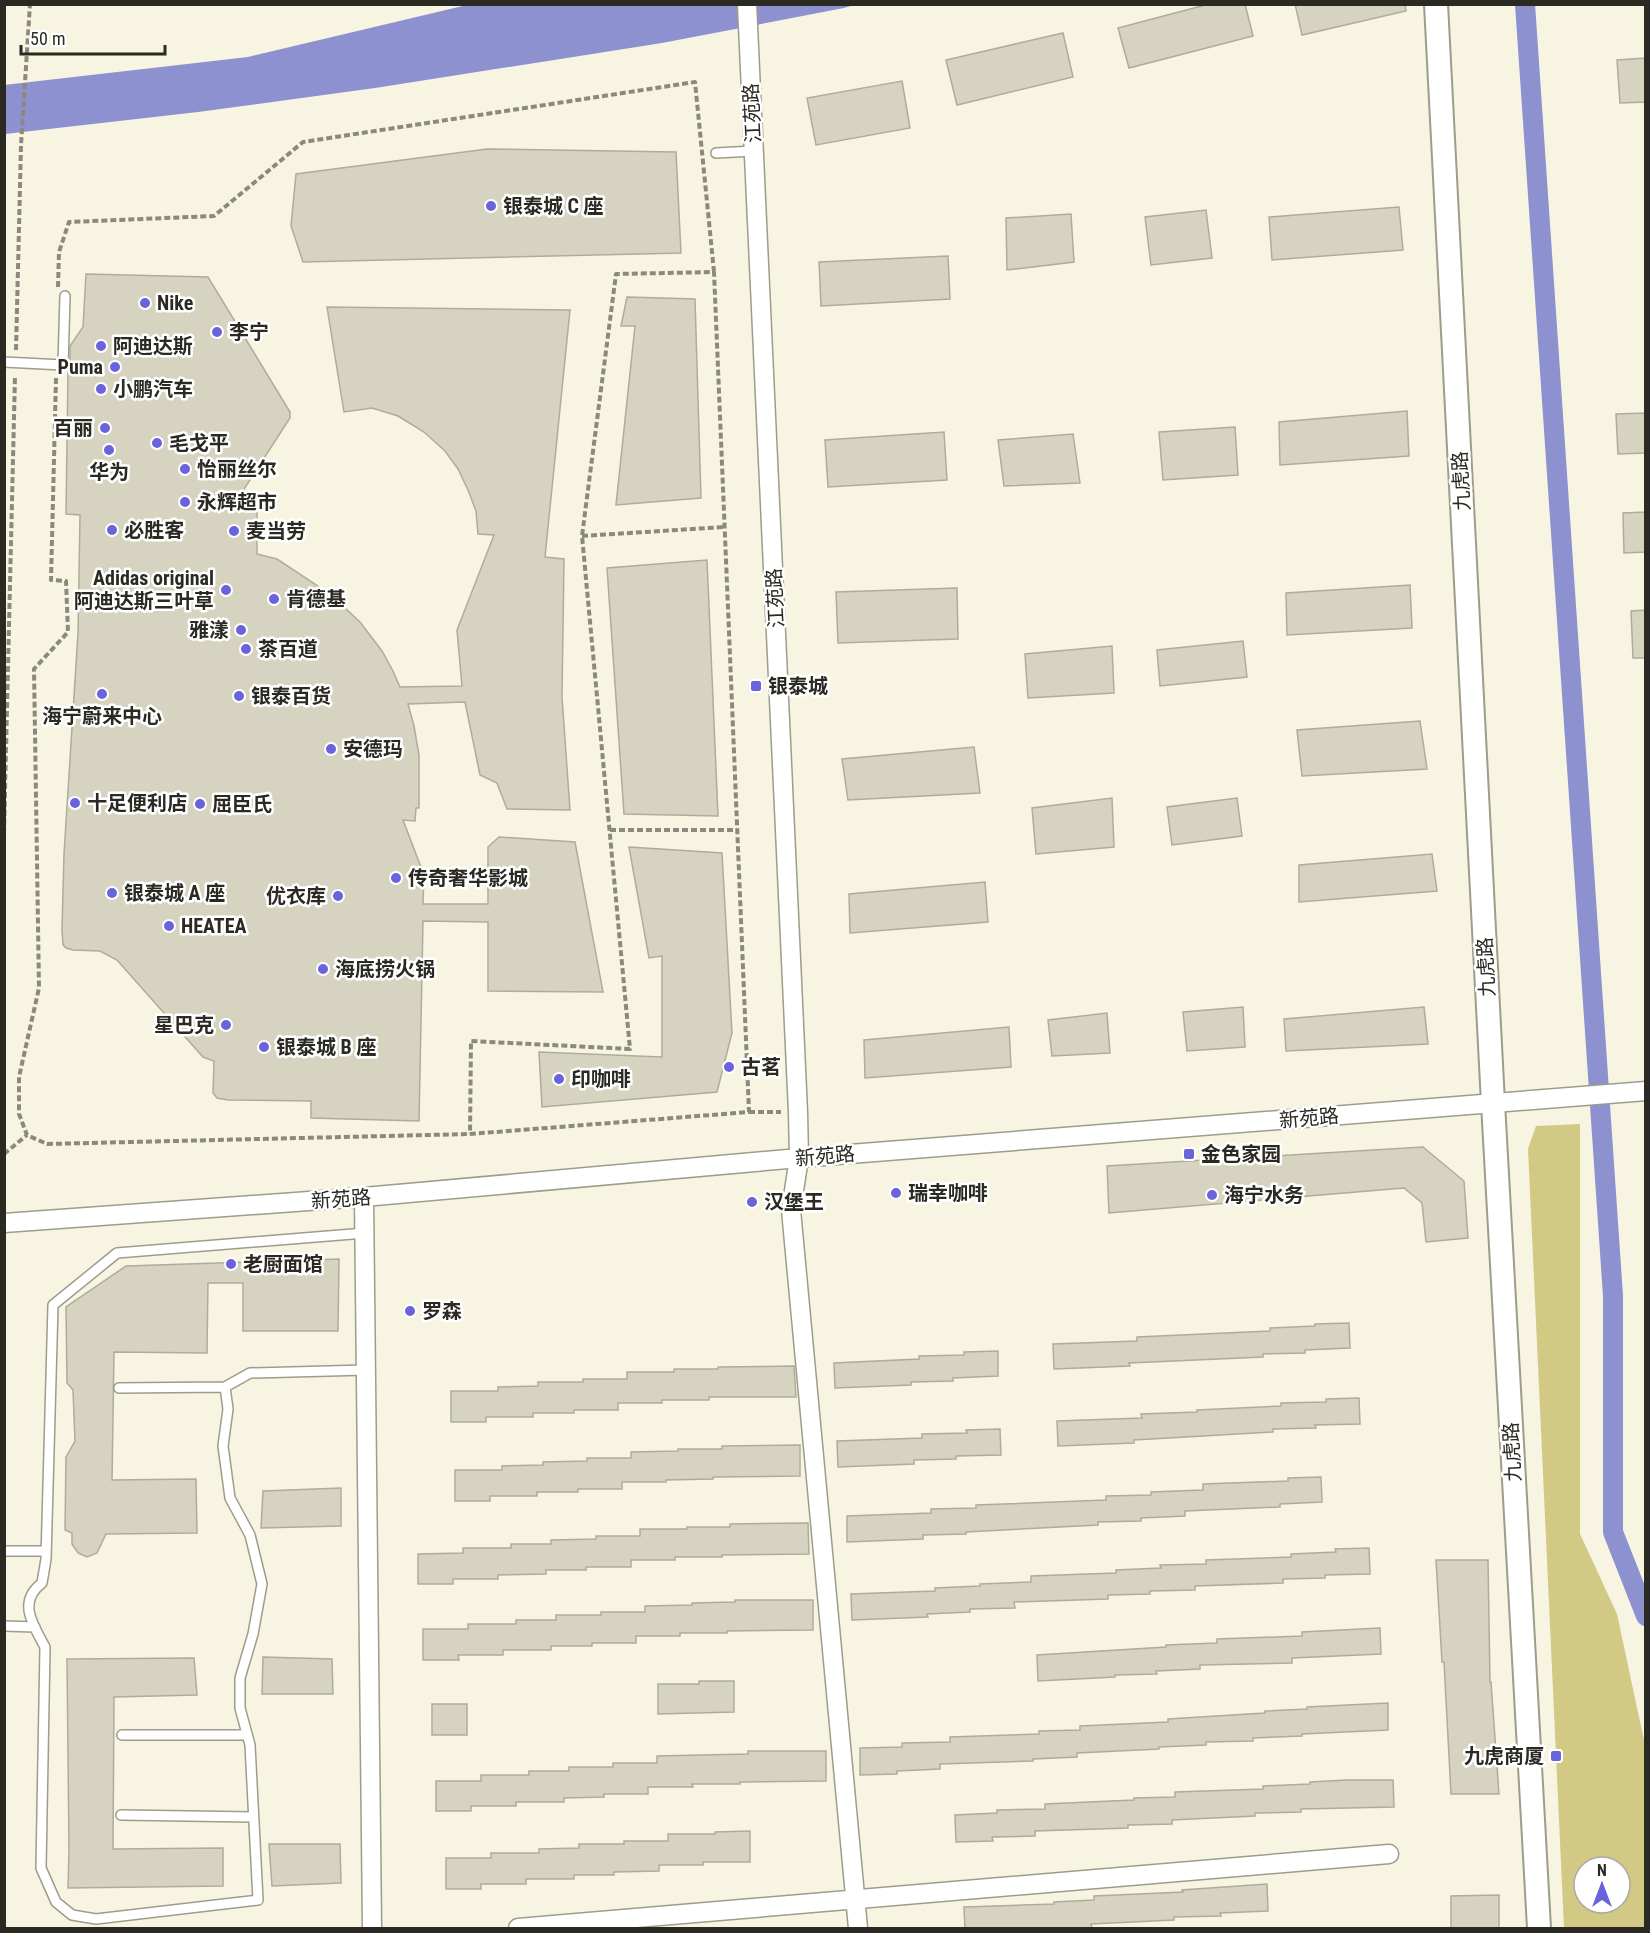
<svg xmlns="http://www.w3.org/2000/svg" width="1650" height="1933" viewBox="0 0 1650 1933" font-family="'Roboto Condensed','Noto Sans SC',sans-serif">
  <rect width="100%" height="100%" fill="#f7f4e2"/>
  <!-- green -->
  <path fill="#d2c985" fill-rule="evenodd" d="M1580 1124V1534L1617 1614 1645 1745V1928H1564L1528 1149 1536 1126ZM1584 1867H1620V1903H1584Z"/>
  <!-- water -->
  <path fill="#8d91d0" d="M467 5H854L844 8 662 43 375 88 198 112 5 134 4 85 248 57Z"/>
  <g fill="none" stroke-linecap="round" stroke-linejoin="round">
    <!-- canal -->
    <path stroke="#8d91d0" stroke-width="20" d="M1525 4 1613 1296V1532L1646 1616"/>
  </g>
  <!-- building -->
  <path fill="#d6d4c1" stroke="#aeac9a" stroke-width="1.5" d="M1209 4H1245L1253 36 1129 68 1118 28Z
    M1295 4H1405L1406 11 1302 35Z
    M1063 33 1073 77 957 105 946 60Z
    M1646 58V102L1620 103 1617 60Z
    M902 81 910 128 816 145 807 98Z
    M487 149 676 152 681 253 303 262 291 226 296 174Z
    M1399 207 1403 250 1272 260 1269 217Z
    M1206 210 1212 258 1151 265 1145 217Z
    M1071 214 1074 262 1007 270 1006 218Z
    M948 256 950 299 821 306 819 262Z
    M86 274 208 277 290 412V418L235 503 257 505V554L277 559 327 592 344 607 360 622 382 651 393 671 400 687 462 686 457 630 494 535 478 534 476 511 468 490 458 469 445 451 424 432 398 416 372 408 344 412 327 307 570 310 545 557 564 559 562 697 570 810 507 809 497 783 480 775 465 702 408 704 414 726 419 755V808H416L415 821 403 820 424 875 423 904H488V847L499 837 575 842 603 992 488 991V922L423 921 419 1121 311 1118V1101L228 1100 217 1098 213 1093 214 1061 203 1057 117 960 100 951 73 950 66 948 63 945 62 930 64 854 78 633 80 515 66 514 68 370 70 365V346L83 327Z
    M627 297 695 299 701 498 616 505 635 326H621Z
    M1407 411 1409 456 1280 465 1279 422Z
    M1646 413V453L1618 454 1616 414Z
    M1235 427 1238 475 1163 480 1159 432Z
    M944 432 947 480 828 487 825 440Z
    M1073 434 1080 483 1004 486 998 440Z
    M1646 512V552L1624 553 1623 513Z
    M707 560 718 816 624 814 607 568Z
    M1410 585 1412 628 1287 635 1286 593Z
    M957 588 958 639 838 643 836 592Z
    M1646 610V658H1633L1631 611Z
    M1243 641 1247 677 1160 686 1157 650Z
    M1112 646 1114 693 1028 698 1025 654Z
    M1420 721 1427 769 1302 776 1297 730Z
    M974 747 980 793 848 800 842 759Z
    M1112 798 1114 847 1036 854 1032 808Z
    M1237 798 1242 836 1172 845 1167 807Z
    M629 847 722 853 732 1033 717 1092 542 1107 539 1052 662 1057V956L649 958Z
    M1432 854 1437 891 1299 902V865Z
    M985 882 988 922 850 933 849 894Z
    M1243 1007 1245 1047 1187 1051 1183 1012Z
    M1424 1007 1428 1044 1286 1051 1284 1019Z
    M1107 1013 1110 1053 1052 1056 1048 1020Z
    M1009 1027 1011 1067 865 1078 864 1040Z
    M1423 1147 1464 1181 1468 1238 1426 1242 1422 1203 1404 1188 1109 1213 1107 1166Z
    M339 1259 338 1331H243V1283H208L207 1353 114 1352 112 1480 196 1479 197 1533 106 1534 97 1553 87 1557 78 1553 72 1544V1533L65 1530 66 1457 75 1441 73 1390 67 1383 66 1307 126 1266Z
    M1349 1323 1350 1348 1305 1350V1353L1263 1354V1357L1129 1363 1130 1366 1054 1369 1053 1344 1137 1341V1337L1270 1331V1328L1315 1326V1324Z
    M998 1351V1376L953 1378V1381L911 1382V1385L835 1388 834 1363 919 1359V1356L964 1355V1352Z
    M794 1366 796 1397H709V1400H662V1403H618V1410H574V1413H533V1417H486V1422H451V1391H498V1387L538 1386V1382H583V1379H627V1372H674V1369H718V1367Z
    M1359 1398 1360 1424 1315 1425 1316 1428 1273 1429V1432L1134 1440V1443L1058 1446 1057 1421 1142 1418 1141 1414 1197 1412V1410L1281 1406V1403L1326 1402V1399Z
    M1000 1429 1001 1455 956 1456V1459L914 1460V1464L838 1467 837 1441 922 1438V1434L967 1433 966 1430Z
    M800 1445V1476L713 1477V1479L666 1480V1482H622V1489H578V1492H537V1496H490V1501H455V1470H502V1466L543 1465V1462L587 1461V1458H631V1452L678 1451V1449H722V1446Z
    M1321 1477 1322 1502 1280 1504V1507L1185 1511V1516L1141 1518V1521L1098 1522V1525L966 1532V1534L923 1535V1539L847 1542V1516L931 1513V1509L976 1508V1505L1106 1500V1496L1151 1495V1492L1203 1490V1484L1288 1481V1478Z
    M341 1488V1526L261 1528 263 1491Z
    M808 1523 809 1554 722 1555V1557H675V1560H631V1567H586V1570H546V1574L498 1575V1579H453V1584H418V1554L463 1553V1548H511V1544H551V1540L596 1539V1536H640V1529H687V1527H730V1524Z
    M1369 1548 1370 1574 1325 1575V1578L1283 1579V1583L1195 1586V1590L1150 1591V1594L1108 1595V1599L1014 1602 1015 1608 970 1609V1612L927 1614 928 1617 852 1620 851 1594 935 1591V1588L980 1586V1584L1031 1582V1576L1116 1573V1570L1161 1568 1160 1565 1206 1564V1560L1291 1557V1554L1336 1552 1335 1549Z
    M1436 1560H1488L1490 1682H1491L1499 1794H1451L1444 1662H1442Z
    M735 1600H813V1630L727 1631V1633H680V1636H636V1643H592V1646H551V1650H503V1655H458L459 1660H423V1629H468V1624H516V1620H556V1615H601V1612H645V1606L692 1605V1603L735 1602Z
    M1380 1628 1381 1654 1292 1658V1663L1200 1665V1669L1156 1671 1157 1674 1115 1675V1677L1038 1681 1037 1655 1166 1647V1645L1217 1643V1639L1302 1636V1632Z
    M263 1657 332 1659 333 1694H262Z
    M194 1658 197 1695 114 1697 113 1849 223 1848V1886L68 1888 69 1850 67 1659Z
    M699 1681H734V1712L658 1714V1684H699Z
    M1388 1703V1730L1302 1734V1736L1253 1738V1741L1206 1742V1745L1159 1747V1749L1077 1753V1757L1033 1759V1761L940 1764V1769L897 1771V1774L860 1775V1748L902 1747V1743L950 1742V1737L1039 1734V1731L1080 1730V1726L1168 1722V1719L1265 1713V1711L1307 1709V1707Z
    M432 1704H467V1735H432Z
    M748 1751H826V1781L740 1782V1784H692L693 1787H648V1794H604V1797L564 1798V1802H516V1806H471V1811H436V1781H481V1775H529V1771H569V1767H613V1763H657V1756L748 1754Z
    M1347 1780H1393L1394 1807 1301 1809V1812L1255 1813V1816L1172 1820V1824L1128 1825V1828L1035 1831V1836L992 1837 993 1841 956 1842 955 1815 997 1813V1810L1045 1809V1804L1134 1800V1798L1175 1797V1792L1263 1789V1786L1310 1784V1782Z
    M750 1831V1862H703V1865H659V1871L614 1872V1875H574V1879H526V1884H481V1889H446V1858H491V1853H539V1849L579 1848V1844H624V1841H668V1834H715V1832Z
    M269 1844H340L341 1883 272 1886Z
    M1267 1884 1268 1911 1220 1913 1221 1916 1174 1917V1920L1091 1924 1092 1928 965 1929 964 1907 1054 1904V1902L1094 1900V1896L1183 1892 1182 1890Z
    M1499 1895V1929H1451V1896Z"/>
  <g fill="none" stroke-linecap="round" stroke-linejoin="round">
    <defs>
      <path id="service" d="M716 153 754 151
        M4 362 63 365 65 296
        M225 1387 228 1409 223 1446 230 1498 250 1535 262 1584 253 1634 240 1678V1708L250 1745 258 1900 96 1919 72 1915 56 1902 41 1868 45 1647C33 1625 17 1602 42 1583L46 1559 53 1305 117 1253 365 1233
        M119 1388 225 1387 250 1373 366 1370
        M4 1551H46
        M4 1626 35 1627
        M122 1735H247
        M121 1815 253 1817"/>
      <path id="minor" d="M747 4 798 1112 799 1158 791 1210 858 1928
        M364 1197 372 1928
        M4 1223 364 1197 799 1158 1646 1091
        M518 1928 1389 1854"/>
      <path id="tertiary" d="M1436 4 1493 1103 1539 1928"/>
    </defs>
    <!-- service casing -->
    <use href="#service" stroke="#9e9c8a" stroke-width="12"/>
    <!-- minor casing -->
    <use href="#minor" stroke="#9e9c8a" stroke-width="21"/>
    <!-- tertiary casing -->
    <use href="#tertiary" stroke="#9e9c8a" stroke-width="26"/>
    <!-- path -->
    <path stroke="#8b897d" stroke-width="4" stroke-dasharray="6 3" stroke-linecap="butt" d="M58 287 59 252 69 222 214 216 303 142 695 82 714 272
      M16 350 21 145 30 4
      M56 378 51 580 66 581 68 632 34 669 39 988 19 1077V1114L27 1135 47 1144 470 1134 749 1112 714 272 616 274 582 536 630 1049 471 1041 470 1134
      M582 536 724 527
      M610 830H737
      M4 834 15 376
      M749 1112H781
      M4 1154 27 1135"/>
    <!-- service -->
    <use href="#service" stroke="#fff" stroke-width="9"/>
    <!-- minor -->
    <use href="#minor" stroke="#fff" stroke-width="18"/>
    <!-- tertiary -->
    <use href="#tertiary" stroke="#fff" stroke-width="22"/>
  </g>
  <!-- markers -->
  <g fill="#6963dc" stroke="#fff" stroke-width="2">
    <circle cx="491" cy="206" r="6"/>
    <circle cx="145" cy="303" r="6"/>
    <circle cx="217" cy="332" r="6"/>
    <circle cx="101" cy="346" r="6"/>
    <circle cx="115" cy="367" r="6"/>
    <circle cx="101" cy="389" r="6"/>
    <circle cx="105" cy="428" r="6"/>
    <circle cx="157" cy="443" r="6"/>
    <circle cx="109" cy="450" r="6"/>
    <circle cx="185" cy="469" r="6"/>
    <circle cx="185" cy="502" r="6"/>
    <circle cx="112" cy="530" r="6"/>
    <circle cx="234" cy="531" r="6"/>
    <circle cx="226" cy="590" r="6"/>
    <circle cx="274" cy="599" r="6"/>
    <circle cx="241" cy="630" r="6"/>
    <circle cx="246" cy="649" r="6"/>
    <rect x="750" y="680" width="12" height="12" rx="3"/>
    <circle cx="102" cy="694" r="6"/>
    <circle cx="239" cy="696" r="6"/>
    <circle cx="331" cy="749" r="6"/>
    <circle cx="75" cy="803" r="6"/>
    <circle cx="200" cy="804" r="6"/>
    <circle cx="396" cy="878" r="6"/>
    <circle cx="112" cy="893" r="6"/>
    <circle cx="338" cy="896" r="6"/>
    <circle cx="169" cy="926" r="6"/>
    <circle cx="323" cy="969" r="6"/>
    <circle cx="226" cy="1025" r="6"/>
    <circle cx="264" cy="1047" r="6"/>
    <circle cx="729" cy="1067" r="6"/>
    <circle cx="559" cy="1079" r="6"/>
    <rect x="1183" y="1148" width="12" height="12" rx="3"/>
    <circle cx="896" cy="1193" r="6"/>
    <circle cx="1212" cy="1195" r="6"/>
    <circle cx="752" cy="1202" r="6"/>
    <circle cx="231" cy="1264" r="6"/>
    <circle cx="410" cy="1311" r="6"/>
    <rect x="1550" y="1750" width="12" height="12" rx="3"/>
  </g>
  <g text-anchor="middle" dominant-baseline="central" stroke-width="5" stroke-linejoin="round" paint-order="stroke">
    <!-- street labels -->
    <g font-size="20" fill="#2a2922" stroke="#fff">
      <text transform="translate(752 113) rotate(-93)">江苑路</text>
      <text transform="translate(1461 481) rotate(-93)">九虎路</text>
      <text transform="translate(775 598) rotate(-93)">江苑路</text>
      <text transform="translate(1486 967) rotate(-93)">九虎路</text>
      <text transform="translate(1309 1118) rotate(-5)">新苑路</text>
      <text transform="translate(825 1156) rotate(-5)">新苑路</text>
      <text transform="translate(341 1199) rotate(-4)">新苑路</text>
      <text transform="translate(1512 1452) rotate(-93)">九虎路</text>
    </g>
    <!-- poi labels -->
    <g font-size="20" font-weight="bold" fill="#2a2922" stroke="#fff" text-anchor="start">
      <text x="503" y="206">银泰城 C 座</text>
      <text x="157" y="303">Nike</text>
      <text x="229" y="332">李宁</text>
      <text x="113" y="346">阿迪达斯</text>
      <text x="103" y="367" text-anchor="end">Puma</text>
      <text x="113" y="389">小鹏汽车</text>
      <text x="93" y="428" text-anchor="end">百丽</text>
      <text x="169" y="443">毛戈平</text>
      <text x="197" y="469">怡丽丝尔</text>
      <text x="109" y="472" text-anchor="middle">华为</text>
      <text x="197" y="502">永辉超市</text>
      <text x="124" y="530">必胜客</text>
      <text x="246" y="531">麦当劳</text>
      <text x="214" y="578" text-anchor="end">Adidas original<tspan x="214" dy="23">阿迪达斯三叶草</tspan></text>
      <text x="286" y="599">肯德基</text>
      <text x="229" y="630" text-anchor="end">雅漾</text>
      <text x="258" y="649">茶百道</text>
      <text x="768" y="686">银泰城</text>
      <text x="251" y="696">银泰百货</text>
      <text x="102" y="716" text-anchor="middle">海宁蔚来中心</text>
      <text x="343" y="749">安德玛</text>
      <text x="87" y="803">十足便利店</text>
      <text x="212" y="804">屈臣氏</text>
      <text x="408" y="878">传奇奢华影城</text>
      <text x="124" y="893">银泰城 A 座</text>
      <text x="326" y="896" text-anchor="end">优衣库</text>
      <text x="181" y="926">HEATEA</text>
      <text x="335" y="969">海底捞火锅</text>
      <text x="214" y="1025" text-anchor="end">星巴克</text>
      <text x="276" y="1047">银泰城 B 座</text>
      <text x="741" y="1067">古茗</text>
      <text x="571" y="1079">印咖啡</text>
      <text x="1201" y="1154">金色家园</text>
      <text x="908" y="1193">瑞幸咖啡</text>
      <text x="1224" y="1195">海宁水务</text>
      <text x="764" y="1202">汉堡王</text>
      <text x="243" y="1264">老厨面馆</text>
      <text x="422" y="1311">罗森</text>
      <text x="1544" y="1756" text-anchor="end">九虎商厦</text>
    </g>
  </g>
  <!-- border -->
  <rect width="1650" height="1933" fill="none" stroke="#2a2922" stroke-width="12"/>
  <!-- north arrow -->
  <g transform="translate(1602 1885)"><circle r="28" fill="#ffffff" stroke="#aaa9a7" stroke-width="1.5"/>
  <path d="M0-4.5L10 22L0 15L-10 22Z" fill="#6963dc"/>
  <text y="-9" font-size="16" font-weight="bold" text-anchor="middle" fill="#2a2922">N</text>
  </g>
  <!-- scale -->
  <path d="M21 45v9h144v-9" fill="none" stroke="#2a2922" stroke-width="3"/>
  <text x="30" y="45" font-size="18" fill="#2a2922" stroke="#ffffff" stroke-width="4.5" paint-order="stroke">50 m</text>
</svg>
